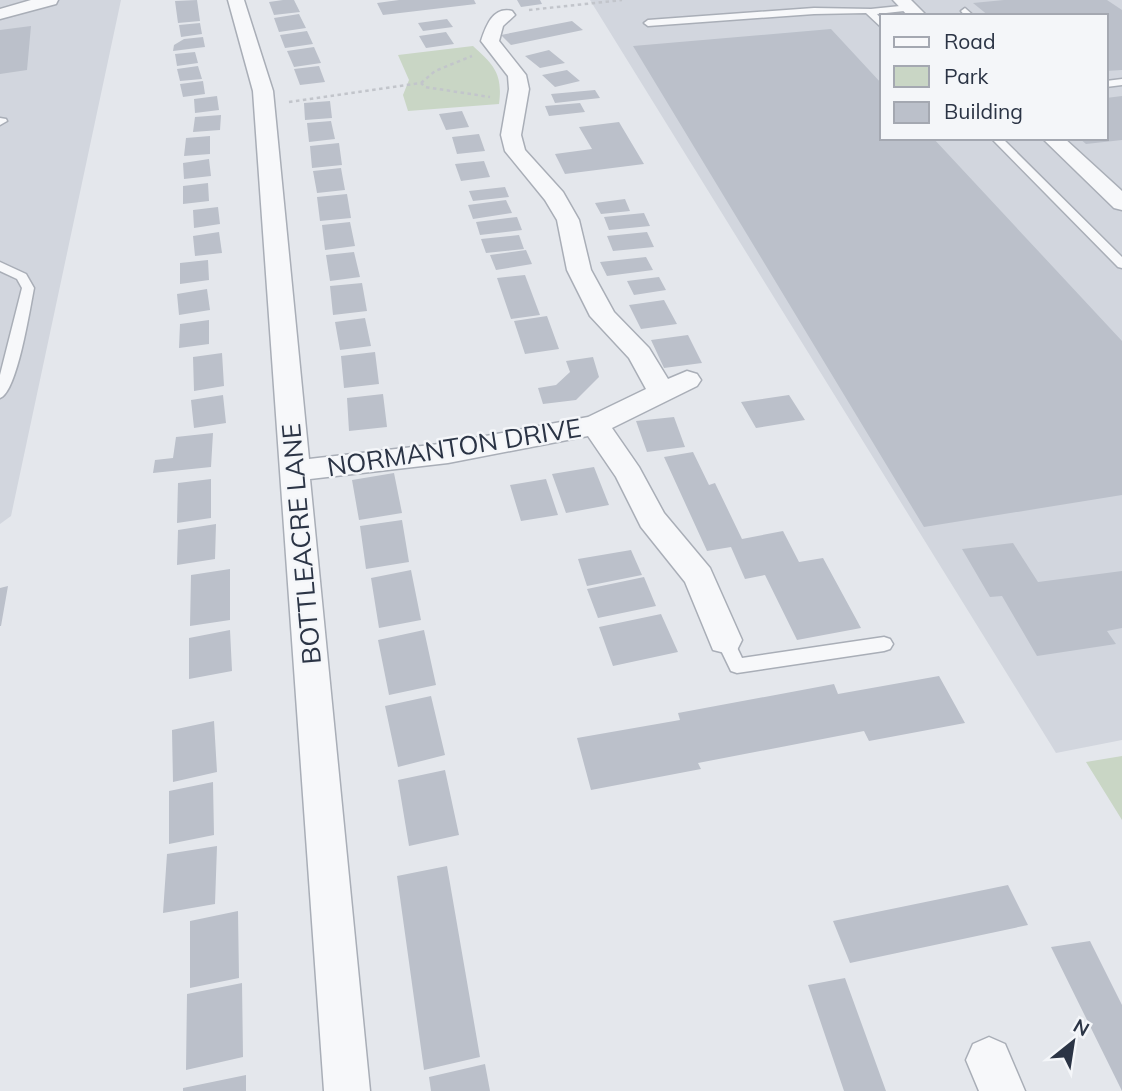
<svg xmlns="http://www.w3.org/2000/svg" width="1122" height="1091" viewBox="0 0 1122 1091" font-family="Mulish,sans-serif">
  <rect width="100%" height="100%" fill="#e4e7ec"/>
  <!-- built -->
  <path fill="#d2d6de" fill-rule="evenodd" d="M0 0H121L11 516 0 524Z
    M590 0H1122V740L1056 753ZM882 16H1106V138H882Z"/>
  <!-- green -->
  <path fill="#c9d6c5" d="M473 46C494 65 503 74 499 104L408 111 403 95 409 80 398 55Z
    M1122 756V820L1086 762Z"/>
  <!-- building -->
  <path fill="#bbc0ca" d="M197 0 200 21 178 23 175 1Z
    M283 0H294L300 12 274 15 269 2Z
    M399 0H474L476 4 383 15 377 3Z
    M517 0H540L542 4 521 7Z
    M1004 0H1107L1122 10V70L1106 71V16H989L973 3Z
    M299 14 306 28 279 32 274 18Z
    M447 19 453 27 423 31 418 23Z
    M572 21 583 30 511 45 501 35Z
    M200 23 202 34 181 37 179 25Z
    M31 26 27 70 0 74V30Z
    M831 29 882 84V138H933L1122 341V495L924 527 633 46Z
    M307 31 313 44 285 48 280 35Z
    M446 32 454 44 426 48 419 36Z
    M203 37 205 47 173 51 174 45 184 39Z
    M314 47 321 63 294 67 287 51Z
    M549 50 565 63 540 68 525 56Z
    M195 52 198 63 177 66 175 54Z
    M198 66 202 79 180 81 177 69Z
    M319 66 325 82 300 85 294 69Z
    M567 70 580 81 555 87 542 75Z
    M203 81 205 94 183 97 180 84Z
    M595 90 600 98 555 103 551 94Z
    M217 96 219 110 195 113 194 99Z
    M1122 96V140L1086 144 1079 138H1106V98Z
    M330 101 332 118 305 120 304 103Z
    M580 103 585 112 549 116 545 106Z
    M462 111 469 127 446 130 439 114Z
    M221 115 220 130 193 132 195 117Z
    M331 121 335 139 309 142 307 123Z
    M619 122 644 164 565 174 555 154 592 149 579 127Z
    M479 134 485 151 457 154 452 137Z
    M210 136V154L184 156 186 138Z
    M339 143 342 165 312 168 310 146Z
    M209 159 211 176 184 179 183 163Z
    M484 161 490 177 461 181 455 164Z
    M341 168 345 190 317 193 313 171Z
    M208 183 209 201 183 204V186Z
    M505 187 509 197 473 201 469 191Z
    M347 194 351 218 320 221 317 197Z
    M625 199 630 211 601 214 595 203Z
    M506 200 512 213 473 219 468 205Z
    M218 207 220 224 194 228 193 210Z
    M644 213 650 226 609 230 604 217Z
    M517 217 522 230 480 235 476 222Z
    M350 222 355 246 325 250 322 225Z
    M219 232 222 253 195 256 193 236Z
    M647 232 654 247 613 251 607 236Z
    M519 235 524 249 486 253 481 239Z
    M526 250 532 264 496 270 490 255Z
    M354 252 360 277 330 281 326 255Z
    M646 257 653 270 607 276 600 262Z
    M208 260 209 280 180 284V263Z
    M525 275 540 315 511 319 497 278Z
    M659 277 666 290 634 295 627 281Z
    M362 283 367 311 333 315 330 286Z
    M207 289 210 310 179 315 177 294Z
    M664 300 677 324 641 329 629 305Z
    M547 316 559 349 525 354 514 321Z
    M365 318 371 346 340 350 335 322Z
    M209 320V344L179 348 180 324Z
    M688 335 702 363 664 368 651 340Z
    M375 352 379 384 344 388 341 356Z
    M222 353 224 386 194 391 193 357Z
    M593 357 599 377 576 400 543 404 538 388 556 385 570 372 566 361Z
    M383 394 387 427 349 431 347 398Z
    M223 395 226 423 194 428 191 400Z
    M789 395 805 420 756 428 741 402Z
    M674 417 685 447 647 452 636 421Z
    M213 433 211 467 153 473 155 460 173 458 176 437Z
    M693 452 709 485 715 483 742 539 783 531 799 562 823 558 861 628 797 640 765 575 745 579 731 547 707 551 664 457Z
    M594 467 609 505 566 513 552 474Z
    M394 473 402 513 359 520 352 480Z
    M211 479V518L177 523 178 483Z
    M546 479 558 515 521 521 510 485Z
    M402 520 409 562 366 569 360 526Z
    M216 524 215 559 177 565 178 530Z
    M1013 543 1038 582 1122 571V628L1107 631 1116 644 1037 656 1002 596 990 597 962 549Z
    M631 550 642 575 587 586 578 559Z
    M230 569V620L190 626 191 575Z
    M411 570 421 620 379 628 371 578Z
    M644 577 656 606 598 618 587 589Z
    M8 586 1 626H0V588Z
    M661 614 678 652 613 666 599 627Z
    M230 630 232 671 189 679V638Z
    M424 630 436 685 389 695 378 640Z
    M939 676 965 723 869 741 864 731 698 763 701 769 591 790 577 738 680 720 678 713 834 684 838 694Z
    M431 696 445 755 398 767 385 706Z
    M214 721 217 772 173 782 172 730Z
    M445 770 459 835 409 846 398 780Z
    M213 782 214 835 169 844V791Z
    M217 846 215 904 163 913 167 854Z
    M447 866 480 1057 424 1070 397 876Z
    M1008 885 1028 925 850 963 833 921Z
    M238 911 239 978 190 988V921Z
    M1090 941 1122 1005V1091L1051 947Z
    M845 978 886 1091H844L808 985Z
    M242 983 243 1057 186 1070 187 994Z
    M485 1064 490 1091H431L429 1077Z
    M246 1075V1091H183V1088Z"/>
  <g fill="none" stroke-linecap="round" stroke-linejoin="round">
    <defs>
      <path id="lane" d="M910 5 913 6V10L877 14 882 20V28L866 13 814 14 648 26 644 23 648 20 814 8 871 9Z
        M965 8 974 16H965L961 11Z
        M1122 79V85L1106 87V81Z
        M0 118 6 119 7 121 0 125Z
        M991 138H1002L1122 257V268L1118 267Z
        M0 262 26 274 34 288C30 308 17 393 0 398V375L22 288 17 279 0 271Z
        M725 633 731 635 742 658 884 637 890 639 893 644 890 649 884 651 737 673 731 671 716 640 719 635Z"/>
      <path id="street" d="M31 0H58L56 4 0 19V9Z
        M228 0H244L273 91 309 459 448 443 588 417 646 389 629 358 590 316 567 270 557 220 545 200 505 151 501 135 509 89 508 76 481 41C486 26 493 6 512 11L515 15 503 26 499 41 526 75 529 89 521 135 525 150 563 192 579 220 591 270 614 312 649 348 668 379 687 371 697 374 701 380 697 386 612 428 639 467 664 513 710 568 742 640 737 650 725 653 713 650 685 582 641 527 616 477 588 436 448 463 310 479 370 1091H324L253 91Z
        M893 0H911L927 16H908Z
        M1042 138H1064L1122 191V210L1114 208Z
        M989 1037 1005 1044 1025 1091H979L966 1060 973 1044Z"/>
    </defs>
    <!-- lane casing -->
    <use href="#lane" stroke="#a9aeb7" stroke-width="3"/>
    <!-- street casing -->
    <use href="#street" stroke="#a9aeb7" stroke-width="3"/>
    <!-- path -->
    <path stroke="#c2c5cb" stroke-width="2.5" stroke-dasharray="3.5 3.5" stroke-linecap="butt" d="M529 10 622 0
      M421 83 435 71 472 56
      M289 102 421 83 425 87 490 97"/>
    <!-- lane -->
    <use href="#lane" fill="#f7f8fa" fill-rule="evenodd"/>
    <!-- street -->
    <use href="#street" fill="#f7f8fa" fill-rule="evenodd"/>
  </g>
  <g text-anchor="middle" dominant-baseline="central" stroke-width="5" stroke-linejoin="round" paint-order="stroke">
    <!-- street labels -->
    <g font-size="26" fill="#2b3445" stroke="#f4f6f9">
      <text transform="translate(454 447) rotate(-9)">NORMANTON DRIVE</text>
      <text transform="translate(301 544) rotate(-95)">BOTTLEACRE LANE</text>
    </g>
  </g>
  <!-- legend -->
  <rect x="880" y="14" width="228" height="126" fill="#f4f6f9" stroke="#a4a8b1" stroke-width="2"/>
  <rect x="894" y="37" width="35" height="10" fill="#f7f8fa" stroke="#a4a8b1" stroke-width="2"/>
  <text x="944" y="49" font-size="21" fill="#2b3445">Road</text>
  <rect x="894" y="66" width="35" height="21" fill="#c9d6c5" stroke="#a4a8b1" stroke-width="2"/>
  <text x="944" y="84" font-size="21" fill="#2b3445">Park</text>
  <rect x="894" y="102" width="35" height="21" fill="#bbc0ca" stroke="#a4a8b1" stroke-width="2"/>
  <text x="944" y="119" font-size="21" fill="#2b3445">Building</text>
  <!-- north arrow -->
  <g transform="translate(1073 1042) rotate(30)" stroke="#f4f6f9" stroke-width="5" paint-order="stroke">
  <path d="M0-5L12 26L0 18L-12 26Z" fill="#2b3445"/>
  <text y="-10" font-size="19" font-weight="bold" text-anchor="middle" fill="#2b3445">N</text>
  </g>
</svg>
